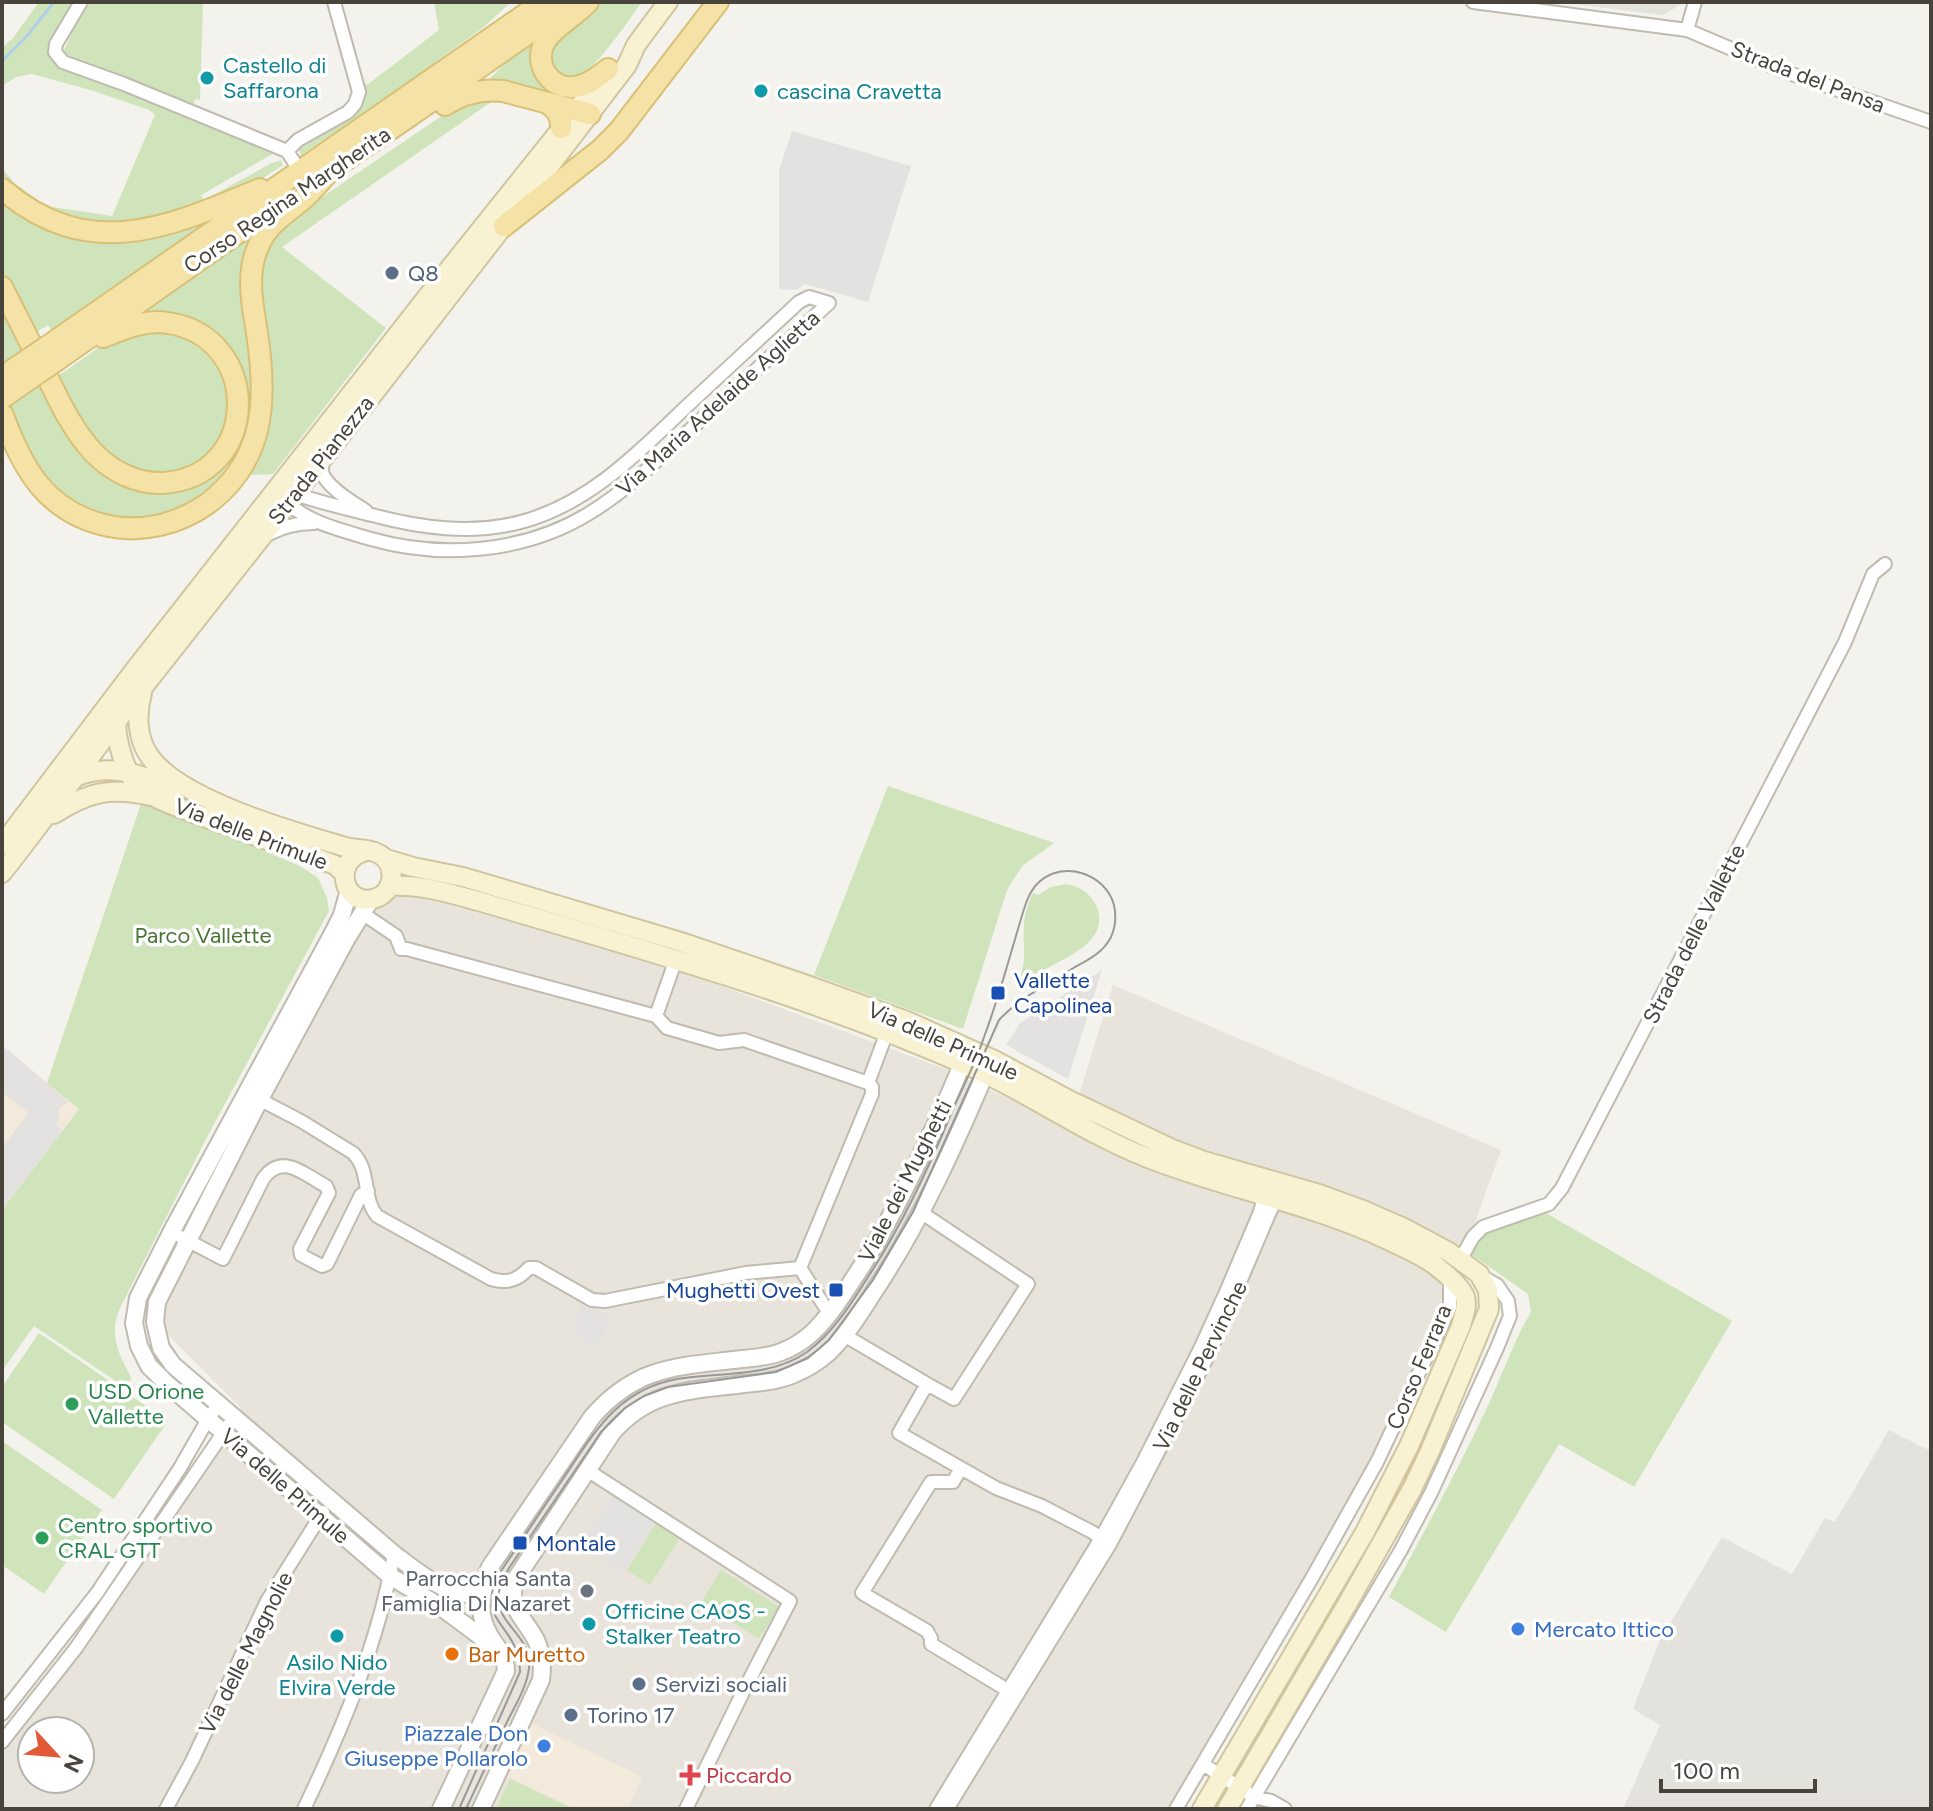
<svg xmlns="http://www.w3.org/2000/svg" width="1933" height="1811" viewBox="0 0 1933 1811" font-family="Figtree,sans-serif">
  <rect width="100%" height="100%" fill="#f4f2ec"/>
  <!-- residential -->
  <path fill="#e8e4db" fill-rule="evenodd" d="M401 891 670 967 943 1068 1069 1127 1113 985 1501 1150 1474 1225 1450 1278V1307L1377 1462 1174 1809H2V1752L97 1624 241 1408 167 1334 162 1306 370 911ZM32 1731H80V1779H32Z"/>
  <!-- commercial -->
  <path fill="#f3eadb" d="M2 1045 79 1109 2 1210Z
    M523 1719 642 1777 627 1809H575L498 1772Z"/>
  <!-- industrial -->
  <path fill="#e4e2dd" d="M1557 2H1685L1663 15Z
    M1889 1430 1931 1451V1809H1623L1660 1725 1633 1709 1659 1642 1722 1537 1792 1574 1825 1518 1835 1522Z"/>
  <!-- green -->
  <path fill="#cfe4ba" d="M39 2H77L55 33 50 54 54 62 121 87 276 152 201 195 204 200 270 164 281 160 283 165 254 184 140 224 71 222 2 182V168L14 183 46 206 112 216 155 115 149 110 94 91 32 74 16 77 2 86V48L13 38Z
    M85 2H203L200 100 195 99 193 108 62 55Z
    M434 2H511L484 27 435 62 415 82 350 126 332 134 301 155 299 150 301 145 357 110 365 96 349 43 361 80 367 85 439 30Z
    M604 2H642C631 17 592 75 576 78 555 81 549 57 555 42Z
    M534 44 556 92 554 98 486 82 511 58Z
    M494 100 282 247 386 328 273 474 246 475 257 454V287L263 253 278 227 452 109 469 101Z
    M2 198 61 232 228 210 52 331 48 325 32 335 2 271Z
    M263 226 247 307 255 422 230 471 195 505 138 523 88 515 43 484 2 401V300L82 447 165 488 237 435 215 341 124 323Z
    M147 328 199 341 226 373 234 411 209 458 176 474 137 473 100 451 55 378 101 346Z
    M888 786 1054 843 1022 866 1007 890 963 1029 814 975Z
    M141 804 177 816 298 865 318 878 327 898 329 911 206 1139 120 1308C108 1336 119 1354 132 1379L123 1386 34 1326 2 1371V1210L79 1109 47 1083Z
    M1066 884C1079 886 1090 893 1096 905 1110 937 1076 953 1053 965 1042 971 1031 978 1020 983 1020 975 1024 966 1024 957 1024 932 1021 917 1033 893L1038 895 1051 887Z
    M1546 1213 1732 1321 1634 1487 1559 1444 1446 1632 1389 1597C1422 1536 1455 1475 1485 1412 1501 1379 1512 1344 1531 1312L1528 1294 1471 1254C1475 1226 1522 1216 1546 1213Z
    M39 1333 168 1421 114 1499 2 1422V1387Z
    M2 1441 102 1510 44 1594 2 1565Z
    M656 1523 680 1538 650 1585 627 1570Z
    M721 1570 779 1607 759 1639 701 1602Z
    M510 1779 574 1809H496Z"/>
  <!-- parking -->
  <path fill="#e4e2e0" d="M792 131 911 166 868 302 805 284 797 290 779 289V170Z
    M1102 970 1068 1079 1006 1045 1020 1023Z
    M2 1045 69 1102 59 1108V1120L56 1126 63 1130 2 1210V1147L29 1113 2 1092Z
    M582 1303 612 1318 596 1348 578 1339 573 1320Z
    M614 1494 656 1522 623 1573 580 1543Z"/>
  <g fill="none" stroke-linecap="round" stroke-linejoin="round">
    <!-- stream -->
    <path stroke="#b0cfe9" stroke-width="3" d="M2 61 27 36 54 2"/>
    <defs>
      <path id="minor" d="M81 2 56 44 55 52 63 62 124 84 287 151 300 171
        M1473 2 1687 30 1786 72 1931 122
        M1687 30 1695 2
        M287 151 298 140 348 112 355 104 359 92 334 2
        M322 459C322 463 322 468 322 472 326 487 354 503 366 511
        M283 500C310 523 337 529 371 539 441 559 524 553 588 514 631 488 667 451 704 417 746 379 788 341 829 303L809 297 799 302C762 336 725 371 688 405 639 452 589 504 521 522 471 535 421 528 372 515 344 508 317 502 290 492
        M267 535C283 527 296 523 314 523
        M362 913 396 936 401 949H407L656 1016 667 1028 719 1043 744 1040 868 1083 872 1087V1094L800 1268 829 1313
        M656 1016 676 959
        M868 1083 887 1032
        M253 1096 301 1121 353 1153C371 1171 362 1198 377 1216L491 1279C507 1284 518 1280 529 1268H536L592 1300 605 1301 746 1273 800 1268
        M922 1213 1028 1284 954 1399 927 1384
        M181 1237 223 1259 263 1179C282 1152 303 1174 326 1186L329 1193 300 1249 301 1255 322 1266 327 1264 361 1195 368 1191
        M1460 1260 1473 1237 1483 1227 1549 1204 1562 1188 1845 642 1873 574 1885 564
        M844 1335 927 1384 899 1433 996 1488 1042 1506 1092 1532 1107 1542
        M961 1468 953 1482H931L862 1593 927 1631 931 1638V1644L1014 1694
        M587 1470 790 1601 743 1692 686 1809
        M2 1714 97 1593 180 1468 208 1419 218 1405
        M2 1742 76 1648 228 1426
        M1203 1764 1254 1797 1271 1801 1285 1809
        M166 1809 192 1761 267 1601 323 1512
        M304 1809C343 1727 378 1644 394 1554
        M936 1809 1101 1538 1143 1462 1201 1347 1226 1292 1260 1212 1266 1191
        M947 1809 1110 1544 1140 1487 1210 1352 1278 1193
        M1176 1809 1312 1578 1377 1462 1450 1307V1278
        M1247 1809 1401 1550 1431 1493 1497 1348 1510 1316 1508 1301 1497 1285 1481 1276"/>
      <path id="tertiary" d="M349 890 342 915 334 931 173 1229 138 1298 134 1323 139 1346 149 1366 166 1383 390 1576 441 1607 492 1645
        M371 899 347 938 260 1099 157 1302 155 1322 161 1348 173 1365 394 1554C415 1570 441 1592 468 1594 486 1596 494 1593 513 1600
        M441 1809 506 1671C506 1656 497 1648 490 1636 476 1613 479 1590 490 1567L592 1417C635 1368 672 1367 733 1360 749 1358 766 1358 781 1352 792 1348 803 1341 812 1333 829 1317 843 1295 856 1275 885 1231 908 1184 930 1136 943 1109 956 1081 966 1053
        M481 1809 541 1680C543 1666 542 1653 536 1640 524 1617 507 1609 515 1580L612 1433C650 1389 691 1391 744 1384 760 1383 777 1381 792 1375 804 1370 817 1363 828 1353 847 1335 861 1312 875 1290 920 1222 953 1149 985 1074L992 1063"/>
      <path id="secondary" d="M142 693C136 715 137 739 150 757 181 800 291 831 342 846 353 850 367 848 377 853 398 862 396 894 373 899 343 906 331 860 366 851
        M117 718C114 735 125 775 139 787 158 802 184 809 207 818 249 834 292 849 335 865L344 873
        M73 778C109 761 141 775 175 788
        M54 814C88 792 110 787 151 796
        M2 845 137 667 438 283 605 74
        M386 859 413 867 463 877 681 942 804 984 907 1021 994 1060 1071 1101 1172 1149 1204 1161 1319 1194 1363 1210 1402 1227 1449 1252 1479 1274 1488 1290 1489 1309 1430 1451 1412 1489 1349 1601 1227 1809
        M2 873C51 811 96 747 145 685 307 480 468 273 627 65L636 45 668 2
        M389 886C420 884 449 893 478 901 505 909 533 917 560 925 699 966 838 1008 971 1067 1031 1094 1086 1134 1148 1158 1227 1189 1312 1204 1388 1240 1404 1248 1422 1255 1436 1266 1445 1273 1461 1286 1465 1297 1468 1306 1463 1317 1461 1326L1409 1446 1365 1532 1202 1809"/>
      <path id="primary" d="M588 2C575 17 549 29 543 46 535 67 552 90 575 87 588 85 598 77 608 69
        M547 103C557 109 562 117 561 128
        M445 105C463 93 481 89 503 91L590 114
        M320 177 411 115 573 2
        M2 189C89 263 167 228 260 189
        M504 226 600 150 619 131 718 2
        M2 287C17 316 31 345 46 374 59 401 72 429 93 452 111 471 136 484 163 483 261 477 263 337 168 323 146 319 123 329 103 337
        M48 346 543 2
        M57 360 283 201
        M2 413C22 468 46 513 109 526 143 533 178 524 207 504 266 460 267 399 257 333 253 308 247 280 255 255 264 226 280 218 301 201 312 192 321 180 331 170"/>
    </defs>
    <!-- minor casing -->
    <use href="#minor" stroke="#bfbbb0" stroke-width="16"/>
    <!-- tertiary casing -->
    <use href="#tertiary" stroke="#bfbbb0" stroke-width="20"/>
    <!-- secondary casing -->
    <use href="#secondary" stroke="#cfc6a1" stroke-width="22"/>
    <!-- primary casing -->
    <use href="#primary" stroke="#d8c077" stroke-width="24"/>
    <!-- minor -->
    <use href="#minor" stroke="#fff" stroke-width="12"/>
    <!-- tertiary -->
    <use href="#tertiary" stroke="#fff" stroke-width="16"/>
    <!-- secondary -->
    <use href="#secondary" stroke="#f9f2d2" stroke-width="18"/>
    <!-- primary -->
    <use href="#primary" stroke="#f4e2a6" stroke-width="20"/>
    <!-- tram -->
    <path stroke="#999" stroke-width="2" d="M459 1809 520 1672C520 1621 467 1622 505 1565 524 1537 543 1508 563 1479 594 1433 617 1390 677 1379 720 1372 770 1378 807 1352 833 1333 851 1304 868 1277 903 1224 929 1168 953 1109 964 1085 976 1062 984 1037 1000 995 1011 951 1024 909 1027 899 1031 889 1039 882 1063 860 1105 873 1114 905 1117 919 1115 935 1105 946 1098 955 1086 961 1075 967 1050 983 1019 998 999 1020L913 1212 873 1280 829 1340 808 1358 776 1372 668 1387 644 1396 625 1408 601 1432 509 1568C475 1622 533 1626 529 1668 527 1686 516 1704 508 1720 494 1749 480 1779 466 1809"/>
    <defs>
      <path id="primary-bridge" d="M2 377 48 346
        M2 398 57 360"/>
    </defs>
    <!-- primary-bridge casing -->
    <use href="#primary-bridge" stroke="#d8c077" stroke-width="24" stroke-linecap="butt"/>
    <!-- primary-bridge -->
    <use href="#primary-bridge" stroke="#f4e2a6" stroke-width="20"/>
  </g>
  <!-- markers -->
  <g fill="#0f9aa8" stroke="#fff" stroke-width="3">
    <circle cx="207" cy="78" r="8"/>
    <circle cx="761" cy="91" r="8"/>
    <circle cx="589" cy="1624" r="8"/>
    <circle cx="337" cy="1636" r="8"/>
  </g>
  <g fill="#5c6f8a" stroke="#fff" stroke-width="3">
    <circle cx="392" cy="273" r="8"/>
    <circle cx="639" cy="1684" r="8"/>
    <circle cx="571" cy="1715" r="8"/>
  </g>
  <g fill="#1a4fb4" stroke="#fff" stroke-width="3">
    <rect x="990" y="985" width="16" height="16" rx="4"/>
    <rect x="828" y="1282" width="16" height="16" rx="4"/>
    <rect x="512" y="1535" width="16" height="16" rx="4"/>
  </g>
  <g fill="#2e9e5b" stroke="#fff" stroke-width="3">
    <circle cx="72" cy="1404" r="8"/>
    <circle cx="42" cy="1538" r="8"/>
  </g>
  <circle fill="#6b7280" stroke="#fff" stroke-width="3" cx="587" cy="1591" r="8"/>
  <g fill="#3f7fe0" stroke="#fff" stroke-width="3">
    <circle cx="1518" cy="1629" r="8"/>
    <circle cx="544" cy="1746" r="8"/>
  </g>
  <circle fill="#e8710a" stroke="#fff" stroke-width="3" cx="452" cy="1654" r="8"/>
  <path fill="#e0444e" stroke="#fff" stroke-width="3" d="M686 1763h8v8h8v8h-8v8h-8v-8h-8v-8h8z"/>
  <g text-anchor="middle" dominant-baseline="central" stroke-width="7" stroke-linejoin="round" paint-order="stroke">
    <!-- culture labels -->
    <g font-size="22" fill="#0d838f" stroke="#fff" text-anchor="start">
      <text x="223" y="65">Castello di<tspan x="223" dy="25">Saffarona</tspan></text>
      <text x="777" y="91">cascina Cravetta</text>
      <text x="605" y="1611">Officine CAOS -<tspan x="605" dy="25">Stalker Teatro</tspan></text>
      <text x="337" y="1662" text-anchor="middle">Asilo Nido<tspan x="337" dy="25">Elvira Verde</tspan></text>
    </g>
    <!-- street labels -->
    <g font-size="22" fill="#48443b" stroke="#fff">
      <text transform="translate(1808 77) rotate(21)">Strada del Pansa</text>
      <text transform="translate(287 200) rotate(-34)">Corso Regina Margherita</text>
      <text transform="translate(718 403) rotate(-42)">Via Maria Adelaide Aglietta</text>
      <text transform="translate(321 460) rotate(-52)">Strada Pianezza</text>
      <text transform="translate(251 834) rotate(21)">Via delle Primule</text>
      <text transform="translate(1694 934) rotate(-63)">Strada delle Vallette</text>
      <text transform="translate(943 1041) rotate(24)">Via delle Primule</text>
      <text transform="translate(905 1181) rotate(-63)">Viale dei Mughetti</text>
      <text transform="translate(1200 1366) rotate(-64)">Via delle Pervinche</text>
      <text transform="translate(1419 1367) rotate(-67)">Corso Ferrara</text>
      <text transform="translate(285 1486) rotate(41)">Via delle Primule</text>
      <text transform="translate(246 1653) rotate(-63)">Via delle Magnolie</text>
    </g>
    <!-- service labels -->
    <g font-size="22" fill="#4e5e75" stroke="#fff" text-anchor="start">
      <text x="408" y="273">Q8</text>
      <text x="655" y="1684">Servizi sociali</text>
      <text x="587" y="1715">Torino 17</text>
    </g>
    <!-- park labels -->
    <g font-size="22" fill="#487433" stroke="#fff">
      <text x="203" y="935">Parco Vallette</text>
    </g>
    <!-- transit labels -->
    <g font-size="22" fill="#164399" stroke="#fff" text-anchor="start">
      <text x="1014" y="980">Vallette<tspan x="1014" dy="25">Capolinea</tspan></text>
      <text x="820" y="1290" text-anchor="end">Mughetti Ovest</text>
      <text x="536" y="1543">Montale</text>
    </g>
    <!-- leisure labels -->
    <g font-size="22" fill="#27864d" stroke="#fff" text-anchor="start">
      <text x="88" y="1391">USD Orione<tspan x="88" dy="25">Vallette</tspan></text>
      <text x="58" y="1525">Centro sportivo<tspan x="58" dy="25">CRAL GTT</tspan></text>
    </g>
    <!-- worship labels -->
    <g font-size="22" fill="#5b616d" stroke="#fff" text-anchor="end">
      <text x="571" y="1578">Parrocchia Santa<tspan x="571" dy="25">Famiglia Di Nazaret</tspan></text>
    </g>
    <!-- shop labels -->
    <g font-size="22" fill="#366cbe" stroke="#fff" text-anchor="start">
      <text x="1534" y="1629">Mercato Ittico</text>
      <text x="528" y="1733" text-anchor="end">Piazzale Don<tspan x="528" dy="25">Giuseppe Pollarolo</tspan></text>
    </g>
    <!-- food labels -->
    <g font-size="22" fill="#c56008" stroke="#fff" text-anchor="start">
      <text x="468" y="1654">Bar Muretto</text>
    </g>
    <!-- health labels -->
    <g font-size="22" fill="#be3a42" stroke="#fff" text-anchor="start">
      <text x="706" y="1775">Piccardo</text>
    </g>
  </g>
  <!-- border -->
  <rect width="1933" height="1811" fill="none" stroke="#48443b" stroke-width="8"/>
  <!-- north arrow -->
  <g transform="translate(56 1755) rotate(116)"><circle r="38" fill="#ffffff" stroke="#b6b4b1" stroke-width="2"/>
  <path d="M0-6L14 30L0 20L-14 30Z" fill="#e35935"/>
  <text y="-12" font-size="22" font-weight="bold" text-anchor="middle" fill="#48443b">N</text>
  </g>
  <!-- scale -->
  <path d="M1661 1779v12h154v-12" fill="none" stroke="#48443b" stroke-width="4"/>
  <text x="1673" y="1779" font-size="24" fill="#48443b" stroke="#ffffff" stroke-width="6" paint-order="stroke">100 m</text>
</svg>
